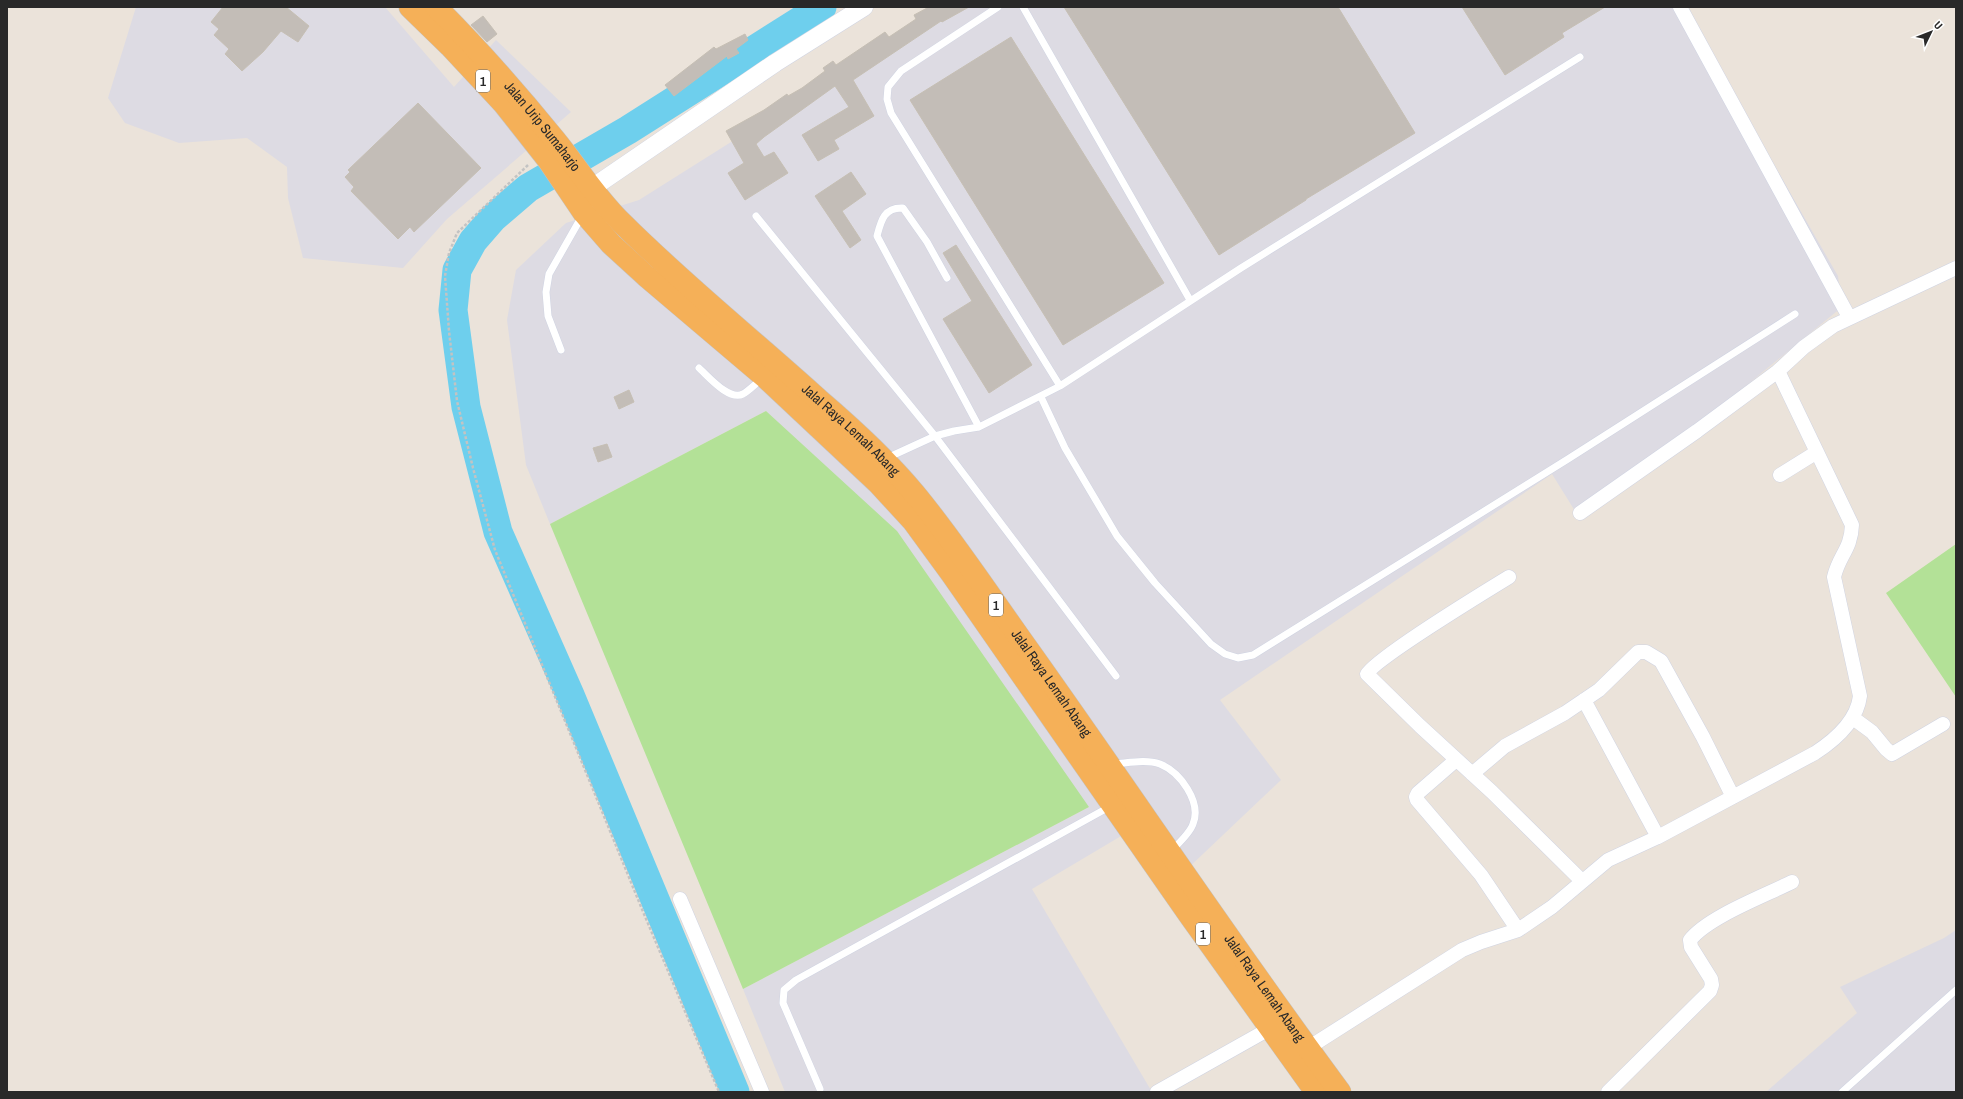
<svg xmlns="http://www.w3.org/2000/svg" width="1963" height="1099" viewBox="0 0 1963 1099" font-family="'Archivo Narrow',sans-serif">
  <rect width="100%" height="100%" fill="#ebe3da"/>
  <!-- industrial -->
  <path fill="#dddbe3" d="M136 7H385L454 87 496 40 571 112 447 219 403 268 303 258 288 198 287 167 247 138 179 143 125 123 108 98Z
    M945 7H1683L1838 276 1842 307 1709 416 1575 511 1552 474 1220 700 1281 780 1184 872 1148 820 1032 889 1152 1092H785L743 989 1089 807 766 411 550 524 526 465 507 320 516 270 566 223 639 200Z
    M1956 930V1092H1766L1857 1013 1840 987 1944 938Z"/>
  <!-- green -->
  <path fill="#b3e197" d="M766 411 897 531 1089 807 743 989 550 524Z
    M1956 544V697L1886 593Z"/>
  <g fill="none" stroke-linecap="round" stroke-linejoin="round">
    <!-- river -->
    <path stroke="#6ecfed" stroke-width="29" d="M735 1092 570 695 498 532 466 407 453 310 457 270 473 241 493 218 528 188 628 130 822 7"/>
  </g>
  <!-- building -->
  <path fill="#c3bdb7" stroke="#c6bfb4" d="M223 7H286L309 26 298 42 281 31 263 52 242 71 225 54 229 49 214 35 219 29 211 22Z
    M929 7H969L942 22 941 21 853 80 874 116 834 140 839 149 818 161 802 135 849 107 835 86 764 137 756 144 764 157 774 152 788 173 745 200 728 173 744 163 726 131 764 110 787 94 788 96 802 88 825 71 823 68 833 61 836 65 885 32 889 37 916 19 914 15Z
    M1064 7H1338L1415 133 1306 199V200L1219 255Z
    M1462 7H1605L1562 33 1564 37 1505 75Z
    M483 16 497 34 487 42 471 25Z
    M745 34 748 40 736 49 739 53 728 59 727 56 674 96 665 85 714 47 716 49Z
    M1011 37 1164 283 1063 345 910 100Z
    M418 103 481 168 414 232 410 227 398 239 351 191 354 187 345 177 350 172 348 170Z
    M851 172 866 194 842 211 861 240 850 248 815 196Z
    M956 245 1032 365 989 393 943 319 972 301 943 253Z
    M629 390 634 402 619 409 614 397Z
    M607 444 612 457 598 462 593 448Z"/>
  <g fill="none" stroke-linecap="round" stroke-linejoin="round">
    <defs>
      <path id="service" d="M998 7 901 71 888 87 887 99 891 113 1060 386
        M1023 7 1190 300
        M756 216 935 436 1116 676
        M947 278 927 242 903 208C884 207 881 221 877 236L979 427
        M561 350 548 316 546 292 549 274 582 216
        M699 368C709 377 729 401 743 394 750 390 756 383 763 378
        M1041 397 1065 448 1117 536 1155 583 1211 644 1225 654 1238 658 1253 655 1568 459 1795 314
        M887 458 935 436 954 431 979 427 1060 386 1241 268 1580 57
        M1114 764C1128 763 1146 759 1160 764 1180 772 1202 802 1193 824 1190 833 1179 843 1172 850
        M820 1089 783 1003 784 990 796 980 1111 806
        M1842 1092 1956 990"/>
      <path id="minor" d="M1680 7 1849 317
        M1780 475 1817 452
        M1580 513 1697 431 1778 371
        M1509 577C1491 588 1368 663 1367 674L1420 726 1492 792 1582 881
        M1584 700 1658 837
        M1853 718 1872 732 1886 749 1892 754 1943 724
        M1456 760 1418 793 1416 797 1417 800 1481 875 1518 930
        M1472 774 1505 746 1565 713 1599 690 1638 652H1646L1661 661 1703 737 1733 797
        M680 899 762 1092
        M1308 1048 1462 950 1481 942 1518 930 1552 907 1608 860 1658 837 1815 753C1835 740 1857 721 1860 696L1834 577C1839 555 1851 550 1852 525L1778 371 1804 347 1833 326 1956 268
        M1157 1092 1269 1029
        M1608 1092 1710 991 1712 985 1711 979 1691 947 1690 940C1708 917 1764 896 1792 882"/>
      <path id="tertiary" d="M592 188 775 63 864 7"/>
      <g id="trunk">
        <path d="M410 7 450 46 504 104 549 161 584 213 611 244 646 276 765 377 878 483 913 521 951 573 1190 916 1316 1092"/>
        <path id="s1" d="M436 7C478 49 517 93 555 140 577 167 596 198 622 223 684 285 753 340 818 399 852 428 886 459 915 494 957 545 993 601 1032 655 1135 800 1234 949 1340 1092"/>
      </g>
    </defs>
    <!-- service casing -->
    <use href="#service" stroke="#d0d4e2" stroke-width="8"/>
    <!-- minor casing -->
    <use href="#minor" stroke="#d0d4e2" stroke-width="15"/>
    <!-- tertiary casing -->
    <use href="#tertiary" stroke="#d0d4e2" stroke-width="19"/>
    <!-- trunk casing -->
    <use href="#trunk" stroke="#c3c3c3" stroke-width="23"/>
    <!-- path -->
    <path stroke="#c3c3c3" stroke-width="2.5" stroke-dasharray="3 2" stroke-linecap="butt" d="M528 165 457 233 449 253 445 276 449 331 457 401 473 468 495 550 644 914 719 1092"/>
    <!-- service -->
    <use href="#service" stroke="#fff" stroke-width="7"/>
    <!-- minor -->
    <use href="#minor" stroke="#fff" stroke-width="14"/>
    <!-- tertiary -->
    <use href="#tertiary" stroke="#fff" stroke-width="18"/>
    <!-- trunk -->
    <use href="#trunk" stroke="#f5b058" stroke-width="22"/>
  </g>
  <g text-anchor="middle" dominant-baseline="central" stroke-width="4" stroke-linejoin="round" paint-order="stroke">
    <!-- shield labels -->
    <g fill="#fff" stroke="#696969" stroke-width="1">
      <rect x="476" y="70" width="14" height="22" rx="3"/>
      <rect x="989" y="594" width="14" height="22" rx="3"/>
      <rect x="1196" y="923" width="14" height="22" rx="3"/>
    </g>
    <g font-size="13" font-weight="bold" fill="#292929">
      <text x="483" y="81">1</text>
      <text x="996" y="605">1</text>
      <text x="1203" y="934">1</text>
    </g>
    <!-- street labels -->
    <g font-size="14" fill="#292929" stroke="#fff">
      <text stroke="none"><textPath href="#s1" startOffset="160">Jalan Urip Sumaharjo</textPath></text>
      <text stroke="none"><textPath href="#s1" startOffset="594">Jalal Raya Lemah Abang</textPath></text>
      <text stroke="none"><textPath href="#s1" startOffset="918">Jalal Raya Lemah Abang</textPath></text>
      <text stroke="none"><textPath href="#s1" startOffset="1290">Jalal Raya Lemah Abang</textPath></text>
    </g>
  </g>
  <!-- border -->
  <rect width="1963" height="1099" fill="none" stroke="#292929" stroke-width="16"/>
  <!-- north arrow -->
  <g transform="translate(1931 32) rotate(47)" stroke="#ffffff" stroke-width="3" paint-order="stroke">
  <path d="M0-3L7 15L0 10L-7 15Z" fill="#292929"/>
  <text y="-6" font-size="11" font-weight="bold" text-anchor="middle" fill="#292929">U</text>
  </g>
</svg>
